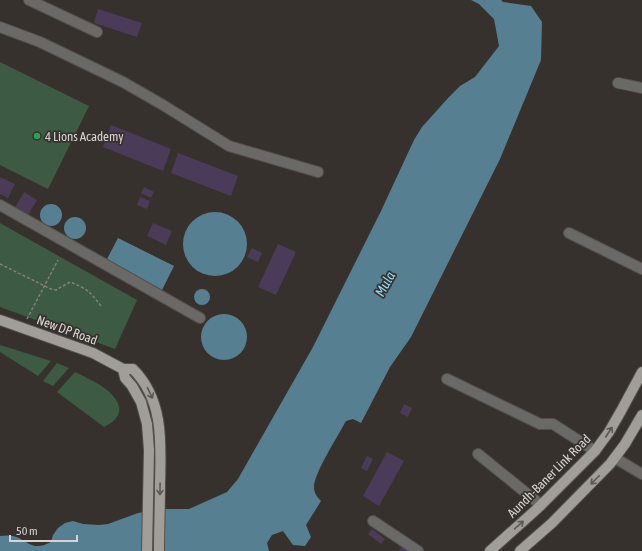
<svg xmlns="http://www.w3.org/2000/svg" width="642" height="551" viewBox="0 0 642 551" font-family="'Asap Condensed',sans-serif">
  <rect width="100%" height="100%" fill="#37312e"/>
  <!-- green -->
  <path fill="#3c5a44" d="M0 62 89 106 48 189 0 165Z
    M0 223 137 300 115 349 0 307Z
    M0 345 51 361 38 376 0 352Z
    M57 363 69 368 53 386 43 381Z
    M75 372C83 376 92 380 100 385 119 397 130 415 104 427L57 392Z"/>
  <!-- water -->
  <path fill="#568091" d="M471 0H501L503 2 531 6 542 22 541 60 500 159 411 337 390 367 361 423 353 419 346 421C338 436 314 473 314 487 314 493 317 497 321 501L306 525 311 537 305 546 293 545 283 531 272 535 267 543 269 551H0V536C6 535 13 535 19 538 31 545 36 550 51 542L53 535 58 528 65 523 73 521 83 524 99 525 108 524 138 513 163 509H189L227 492 238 479 313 347 381 211 414 140 422 127 449 97 460 86 475 77 499 46 494 19 479 4Z
    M40 215a11 11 0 1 1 22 0a11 11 0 1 1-22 0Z
    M183 244a32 32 0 1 1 64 0a32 32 0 1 1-64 0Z
    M64 228a11 11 0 1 1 22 0a11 11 0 1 1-22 0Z
    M118 238 174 266 162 290 106 261Z
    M194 297a8 8 0 1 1 16 0a8 8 0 1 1-16 0Z
    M201 337a23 23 0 1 1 46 0a23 23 0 1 1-46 0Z"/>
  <!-- building -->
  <path fill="#4a3b59" d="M98 9 142 23 137 37 94 23Z
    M111 125 171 149 163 171 103 147Z
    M178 153 238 176 231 196 171 173Z
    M0 177 15 184 8 198 0 194Z
    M144 187 154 192 151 198 141 193Z
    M24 192 37 200 28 215 15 207Z
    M140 197 150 201 147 209 137 205Z
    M153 223 172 231 166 245 147 236Z
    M278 244 296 252 276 295 258 287Z
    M252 248 262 253 258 262 247 257Z
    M404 404 412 408 408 417 400 413Z
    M387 452 404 461 379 506 363 496Z
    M367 456 373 459 367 471 361 468Z
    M372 529 385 539 381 544 368 534Z
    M402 546 410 551H399Z"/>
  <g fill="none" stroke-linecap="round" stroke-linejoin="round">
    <defs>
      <path id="minor" d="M29 0 97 32
        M0 27 40 42 123 82 163 105 229 146 318 172
        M618 83 642 88
        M0 205 200 318
        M569 233 642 269
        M447 379 540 424H553L595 451
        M478 454 541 505
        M615 458 642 474
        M373 521 418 551"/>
      <path id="major" d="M0 320 93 353 123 369H133C164 400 161 443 160 484 160 506 159 529 159 551
        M123 369 125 378 132 386 141 402 147 424 149 450 147 551
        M490 551 538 508 595 451 609 432 621 411 642 372
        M520 551 552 523 610 464 625 444 642 415"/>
    </defs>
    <!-- minor casing -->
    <use href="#minor" stroke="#544e4b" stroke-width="12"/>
    <!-- major casing -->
    <use href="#major" stroke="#544e4b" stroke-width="12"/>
    <!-- path -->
    <path stroke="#85807d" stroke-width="1.5" stroke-dasharray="3 2" stroke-linecap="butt" d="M0 264 51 289 56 290 70 282C88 289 90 292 101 306
      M27 319 58 260"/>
    <!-- minor -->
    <use href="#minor" stroke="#6a6966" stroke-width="10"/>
    <!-- major -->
    <use href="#major" stroke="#a19d98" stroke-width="10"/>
  </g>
  <!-- one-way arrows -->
  <defs><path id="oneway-shaft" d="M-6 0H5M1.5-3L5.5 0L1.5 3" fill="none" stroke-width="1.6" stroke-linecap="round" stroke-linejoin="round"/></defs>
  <g stroke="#5c5753">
    <use href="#oneway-shaft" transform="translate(150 393) rotate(64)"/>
    <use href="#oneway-shaft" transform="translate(609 432) rotate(-57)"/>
    <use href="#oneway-shaft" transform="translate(595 480) rotate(135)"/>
    <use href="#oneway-shaft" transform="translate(160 489) rotate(91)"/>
    <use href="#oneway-shaft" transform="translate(519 525) rotate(-42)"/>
  </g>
  <!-- markers -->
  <circle fill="#2e9e5b" stroke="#37312e" stroke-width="1.5" cx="37" cy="136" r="4"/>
  <g text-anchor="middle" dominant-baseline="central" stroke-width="3.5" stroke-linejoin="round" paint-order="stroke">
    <!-- poi labels -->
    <g font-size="13" fill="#d7d4d1" stroke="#37312e" text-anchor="start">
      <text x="45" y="136">4 Lions Academy</text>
    </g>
    <!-- street labels -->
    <g font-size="13" fill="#d7d4d1" stroke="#37312e">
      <text transform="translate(67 330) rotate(20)">New DP Road</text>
      <text transform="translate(549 476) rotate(-45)">Aundh-Baner Link Road</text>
    </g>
    <!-- water labels -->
    <g font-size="14" font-style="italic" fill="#91daf8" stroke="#37312e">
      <text transform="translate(385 284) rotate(-61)">Mula</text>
    </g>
  </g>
  <!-- scale -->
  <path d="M10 535v6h67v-6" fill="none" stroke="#d7d4d1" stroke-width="2"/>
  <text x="16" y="535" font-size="12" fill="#d7d4d1" stroke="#37312e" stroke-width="3" paint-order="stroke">50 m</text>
</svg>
